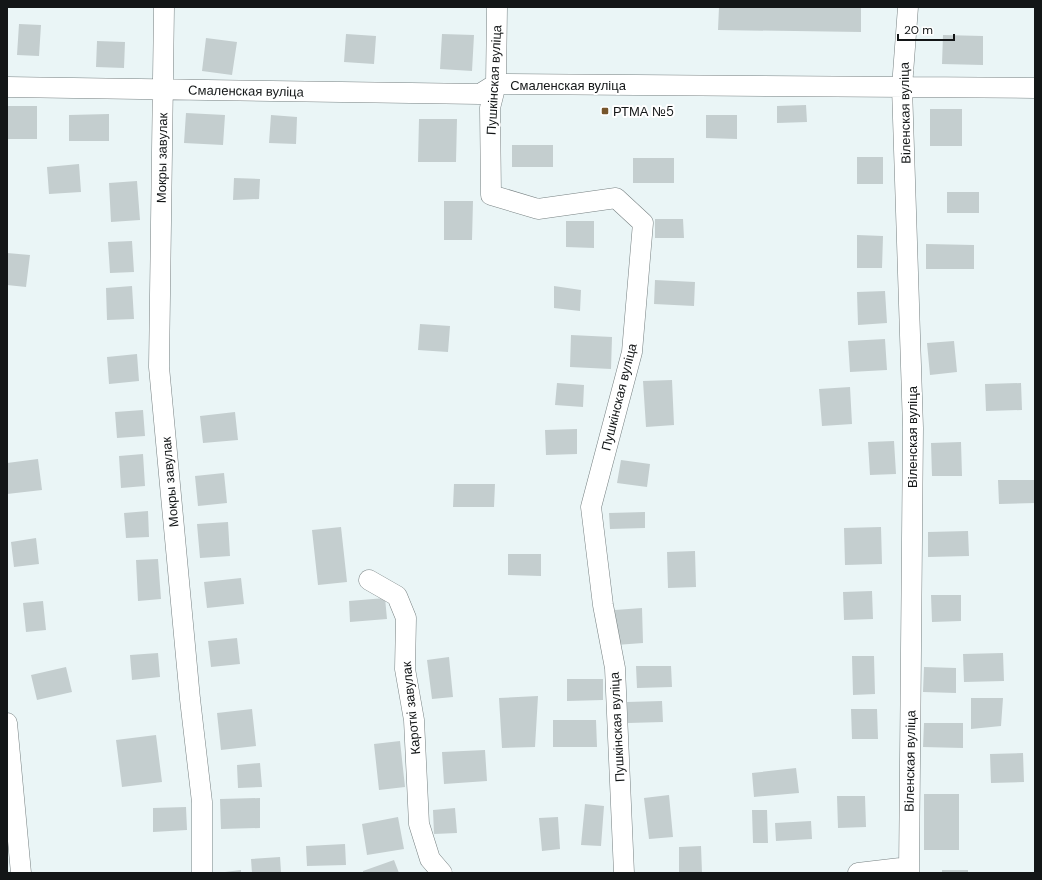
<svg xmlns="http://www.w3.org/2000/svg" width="1042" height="880" viewBox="0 0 1042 880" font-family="'DM Sans',sans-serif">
  <rect width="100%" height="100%" fill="#eaf5f6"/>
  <!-- building -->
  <path fill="#c4cecf" d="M719 7H861V32L718 30Z
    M19 24 41 25 39 56 17 55Z
    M346 34 376 36 374 64 344 62Z
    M442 34 474 35 472 71 440 69Z
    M943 35 983 36V65L942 64Z
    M206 38 237 42 232 75 202 71Z
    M97 41 125 42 124 68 96 67Z
    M806 105 807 122 777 123V106Z
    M7 106H37V139H7Z
    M930 109H962V146H930Z
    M186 113 225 115 223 145 184 143Z
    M109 114V141H69V115Z
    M271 115 297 117 296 144 269 143Z
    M706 115H737V139L706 138Z
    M419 119H457L456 162H418Z
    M512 145H553V167H512Z
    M857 157H883V184H857Z
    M633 158H674V183H633Z
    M79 164 81 192 49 194 47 167Z
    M234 178 260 179 259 199 233 200Z
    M137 181 140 220 111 222 109 183Z
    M947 192H979V213H947Z
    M444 201H473L472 240H444Z
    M655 219H683L684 238H655Z
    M566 221H594V248L566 247Z
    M857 235 883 236 882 268H857Z
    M132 241 134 272 110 273 108 242Z
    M926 244 974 245V269H926Z
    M7 253 30 255 26 287 7 285Z
    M655 280 695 282 694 306 654 304Z
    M132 286 134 319 107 320 106 288Z
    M554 286 581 290 580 311 554 308Z
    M885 291 887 323 858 325 857 292Z
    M420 324 450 326 448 352 418 350Z
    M571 335 612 337 611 369 570 367Z
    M885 339 887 370 850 372 848 341Z
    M954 341 957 372 930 375 927 343Z
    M137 354 139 381 109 384 107 357Z
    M672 380 674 425 646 427 643 381Z
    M557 383 584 385 583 407 555 405Z
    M1021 383 1022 410 986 411 985 384Z
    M850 387 852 424 822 426 819 389Z
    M143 410 145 436 117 438 115 412Z
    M235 412 238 440 203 443 200 416Z
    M577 429V454L546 455 545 430Z
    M894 441 896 474 870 475 868 442Z
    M961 442 962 476H932L931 443Z
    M143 454 145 486 121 488 119 456Z
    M38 459 42 490 7 494V463Z
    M621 460 650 464 647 487 617 483Z
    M224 473 227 503 198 506 195 476Z
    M998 480H1035V503L999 504Z
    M454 484H495L494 507H453Z
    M148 511 149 537 126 538 124 513Z
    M645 512V528L610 529 609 513Z
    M228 522 230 556 200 558 197 524Z
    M341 527 347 582 318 585 312 530Z
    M881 527 882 564 845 565 844 528Z
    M968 531 969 556 928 557V532Z
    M36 538 39 564 14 567 11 542Z
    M695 551 696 587 668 588 667 552Z
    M508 554H541V576L508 575Z
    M158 559 161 599 138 601 136 560Z
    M241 578 244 604 207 608 204 582Z
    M872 591 873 619 844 620 843 592Z
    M931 595H961V621L932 622Z
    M385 598 387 619 350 622 349 601Z
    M43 601 46 630 26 632 23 603Z
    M642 608 643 643 616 645 615 610Z
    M237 638 240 664 211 667 208 641Z
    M158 653 160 677 132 680 130 655Z
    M1003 653 1004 681 964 682 963 654Z
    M852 656H874L875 694 853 695Z
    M449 657 453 697 432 699 427 660Z
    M636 666H671L672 687 637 688Z
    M66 667 72 692 37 700 31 675Z
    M924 667 956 668V693L923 692Z
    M567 679H603V700L567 701Z
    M538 696 535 747 502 748 499 698Z
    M971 698H1003L1001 726 971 729Z
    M662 701 663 722 628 723 627 702Z
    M252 709 256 746 221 750 217 713Z
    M851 709H877L878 739H852Z
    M553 720H596L597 747H553Z
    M924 723H963V748L923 747Z
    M156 735 162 782 122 787 116 740Z
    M400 741 405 787 379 790 374 744Z
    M485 750 487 781 444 784 442 752Z
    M1023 753 1024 782 991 783 990 754Z
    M260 763 262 787 238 788 237 765Z
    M796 768 799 793 754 797 752 773Z
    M924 794H959V850H924Z
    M669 795 673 837 649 839 644 798Z
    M837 796H865L866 827 838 828Z
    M260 798V828L221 829 220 799Z
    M585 804 604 806 601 846 581 845Z
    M186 807 187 830 153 832V808Z
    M455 808 457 833 434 834 433 810Z
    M752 810H767L768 843H753Z
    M398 817 404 849 367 855 362 824Z
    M558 817 560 849 542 851 539 818Z
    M811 821 812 839 776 841 775 823Z
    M345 844 346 865 307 866 306 846Z
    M701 846 702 873H679V847Z
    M280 857 281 872 252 873 251 859Z
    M394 860 399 873H363V871Z
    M241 870V873H225V872Z
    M942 870H968V873H942Z"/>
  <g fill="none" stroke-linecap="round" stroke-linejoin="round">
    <defs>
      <path id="minor" d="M164 7 159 367 190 699 202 802V873
        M497 7 496 84 490 108 491 195 538 209 616 198 643 223 632 352 591 507 603 605 615 668 624 873
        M908 7 902 87 913 428 909 873
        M7 87 480 94 496 84 1035 88
        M369 580 397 596 406 618 405 669 414 720 419 824 430 859 442 873
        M7 723 21 873
        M858 873 909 867"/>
    </defs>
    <!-- minor casing -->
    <use href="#minor" stroke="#778182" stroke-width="21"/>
    <!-- minor -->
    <use href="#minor" stroke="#fff" stroke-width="20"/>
  </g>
  <!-- markers -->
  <rect fill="#76552c" stroke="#fff" stroke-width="1.5" x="601" y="107" width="8" height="8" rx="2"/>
  <g text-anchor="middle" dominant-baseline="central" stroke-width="4" stroke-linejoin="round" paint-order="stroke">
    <!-- street labels -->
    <g font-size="13" fill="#131617" stroke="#fff">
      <text transform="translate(494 80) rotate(-87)">Пушкінская вуліца</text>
      <text x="568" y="85">Смаленская вуліца</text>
      <text transform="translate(246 91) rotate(1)">Смаленская вуліца</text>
      <text transform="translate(905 113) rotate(-91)">Віленская вуліца</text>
      <text transform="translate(162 158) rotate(-89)">Мокры завулак</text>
      <text transform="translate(619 397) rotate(-76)">Пушкінская вуліца</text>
      <text transform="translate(912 437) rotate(-90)">Віленская вуліца</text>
      <text transform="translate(170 482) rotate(-95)">Мокры завулак</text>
      <text transform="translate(411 708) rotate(-96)">Кароткі завулак</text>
      <text transform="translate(617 727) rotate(-93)">Пушкінская вуліца</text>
      <text transform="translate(910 761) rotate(-89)">Віленская вуліца</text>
    </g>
    <!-- poi labels -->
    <g font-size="13" fill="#131617" stroke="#fff" text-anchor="start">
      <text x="613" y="111">РТМА №5</text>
    </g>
  </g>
  <!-- border -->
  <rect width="1042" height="880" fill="none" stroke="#131617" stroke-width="16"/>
  <!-- scale -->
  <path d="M898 34v6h56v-6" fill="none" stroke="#131617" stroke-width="2"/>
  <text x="904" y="34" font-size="12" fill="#131617" stroke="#ffffff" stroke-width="3" paint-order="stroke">20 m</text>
</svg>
